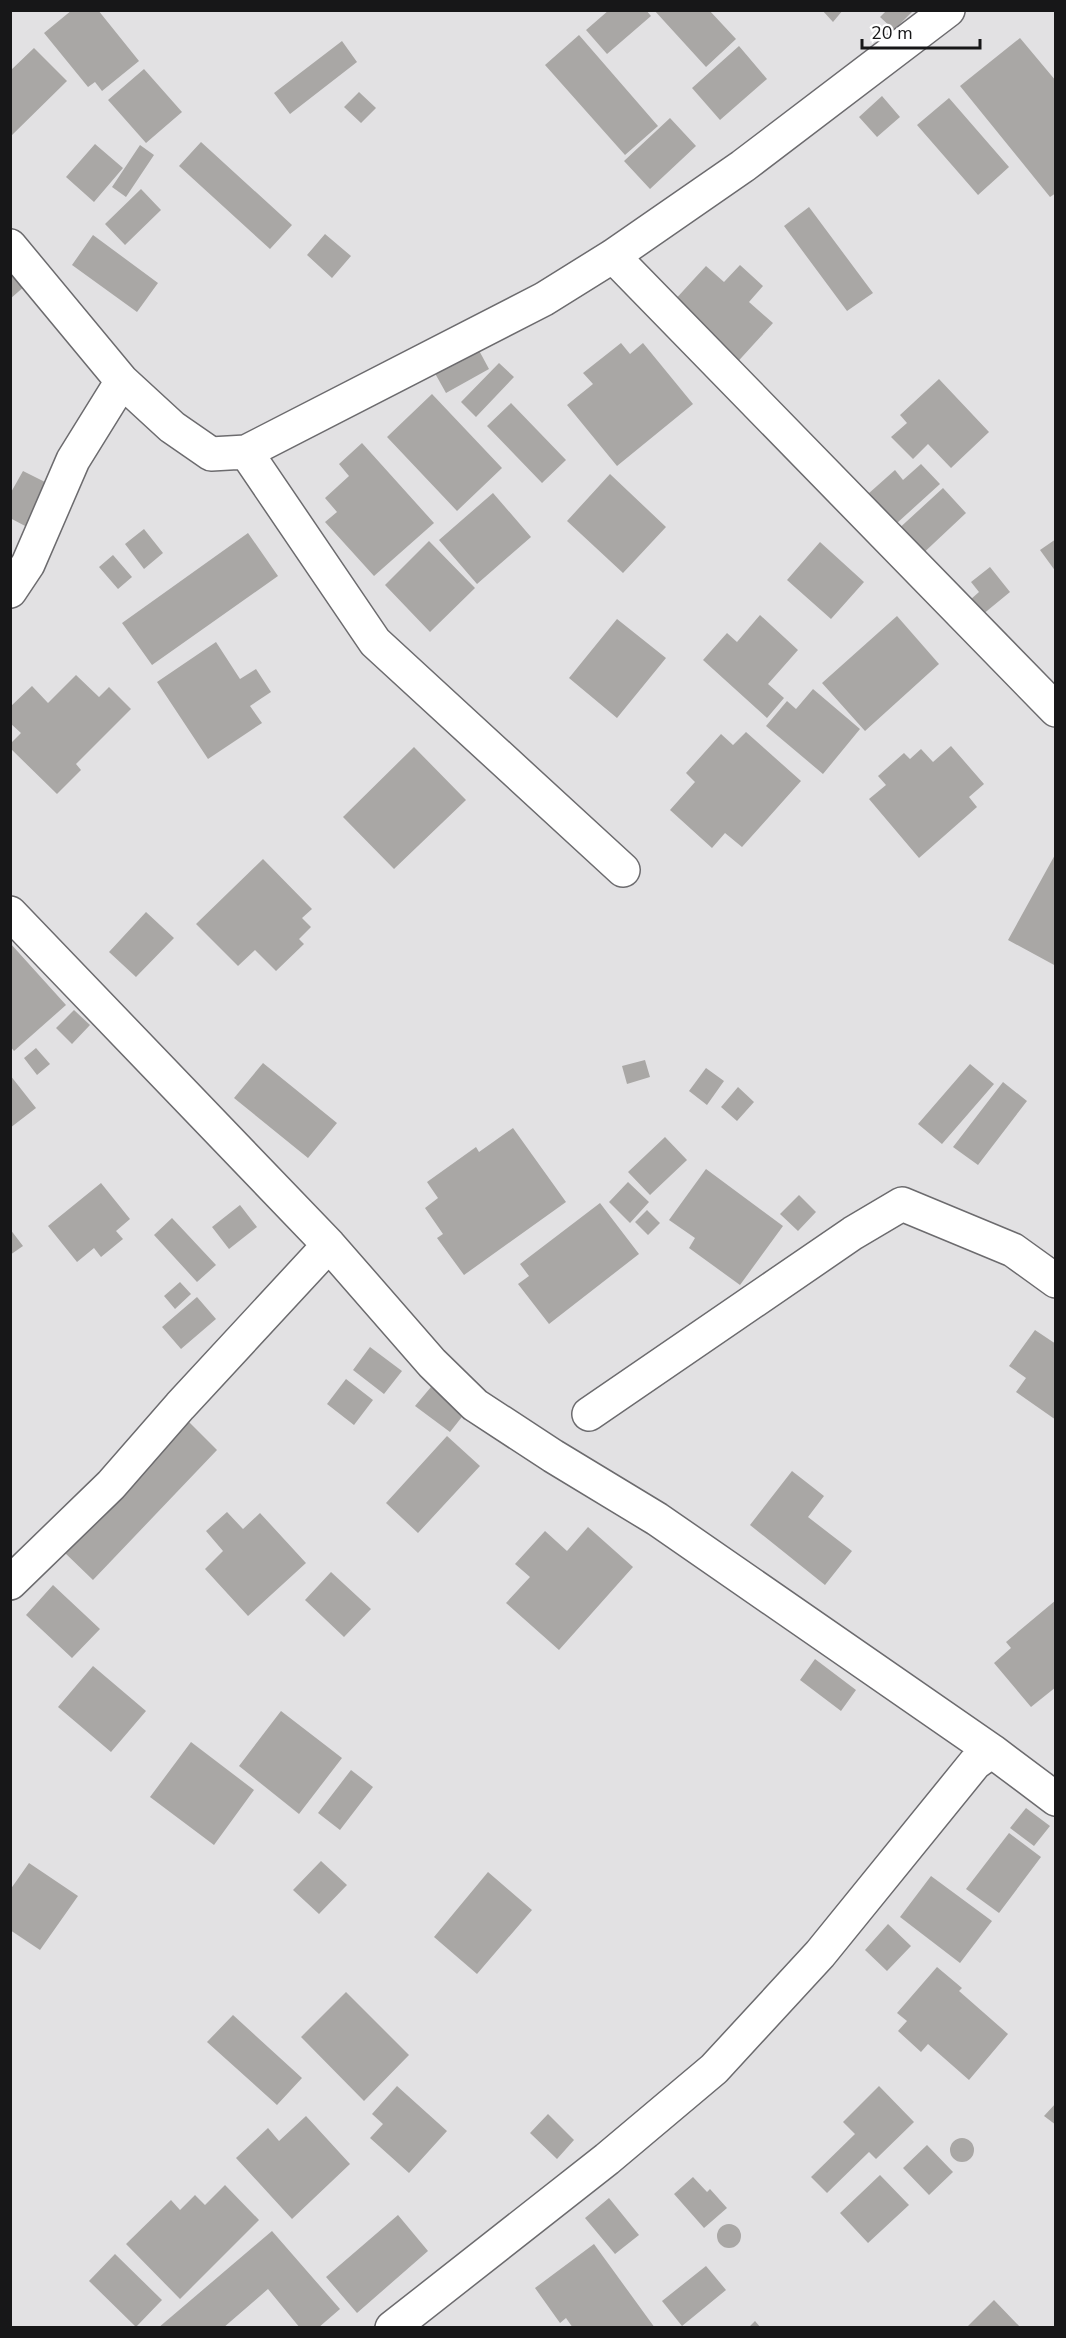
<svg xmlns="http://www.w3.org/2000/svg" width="1066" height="2338" viewBox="0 0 1066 2338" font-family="'Nunito Sans',sans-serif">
  <rect width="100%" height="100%" fill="#e2e1e3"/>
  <!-- building -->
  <path fill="#a9a7a5" d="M72 10H98L139 61 102 91 95 82 88 87 44 33Z
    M609 10H646L651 16 607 54 586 30Z
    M654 10H709L736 39 706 67Z
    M822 10H843L833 22Z
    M887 10H914L894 30 880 17Z
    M579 35 658 126 625 155 545 65Z
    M1020 38 1056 81V193L1050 197 960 86Z
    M342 41 357 62 290 114 274 93Z
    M739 46 767 79 720 120 692 88Z
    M34 48 67 81 10 137V71Z
    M144 69 182 112 146 143 108 100Z
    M359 92 376 108 361 123 344 107Z
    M882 96 900 117 877 137 859 117Z
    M949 98 1009 167 978 195 917 125Z
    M670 118 696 146 650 189 624 161Z
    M201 142 292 225 270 249 179 166Z
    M95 144 123 168 94 202 66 177Z
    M140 145 154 155 126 197 112 187Z
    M141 189 161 210 125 245 105 224Z
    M809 207 873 293 847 311 784 226Z
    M325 234 351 256 332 278 307 255Z
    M93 235 158 283 137 312 72 265Z
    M740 265 763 286 749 302 773 323 732 368 672 303 706 266 724 282Z
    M10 267 26 285 10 299Z
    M475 343 489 369 446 393 432 368Z
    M621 343 630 354 643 343 693 404 617 466 567 405 593 384 583 373Z
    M499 363 514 377 476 417 461 402Z
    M939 379 989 432 951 468 928 444 913 459 891 437 907 423 900 415Z
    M432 394 502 468 457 511 387 437Z
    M511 403 566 460 542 483 487 426Z
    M362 443 434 523 374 576 325 522 337 512 325 498 349 476 339 464Z
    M921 464 940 484 886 533 859 502 895 470 903 480Z
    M23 471 49 484 27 527 10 518V494Z
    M610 474 666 527 623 573 567 521Z
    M943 488 966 513 917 559 894 533Z
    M493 493 531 537 477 584 439 540Z
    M144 529 163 553 144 569 125 544Z
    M248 533 278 576 152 665 122 623Z
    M1056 539V572L1040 550Z
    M429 541 475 588 430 632 385 585Z
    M820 542 864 582 831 619 787 580Z
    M113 555 132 577 118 589 99 567Z
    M990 567 1010 592 982 615 970 600 979 592 971 582Z
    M760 615 798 650 768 684 784 698 767 718 703 660 727 633 737 642Z
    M897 616 939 664 865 731 822 683Z
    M617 619 666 658 617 718 569 678Z
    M216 642 240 679 256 669 271 692 250 706 262 723 208 759 157 682Z
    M76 675 99 697 109 687 131 709 76 764 81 770 57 794 10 748V744L21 733 10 723V707L32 686 48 703Z
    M813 689 860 729 823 774 766 726 787 701 796 709Z
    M746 732 801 781 742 847 725 833 712 848 670 810 695 782 686 773 721 734 733 745Z
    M951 746 984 784 969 797 977 807 919 858 869 799 886 785 878 776 904 753 910 759 921 749 933 762Z
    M414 747 466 800 394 869 343 817Z
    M1056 853V966L1008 940Z
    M263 859 312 909 302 918 311 927 299 939 304 944 276 971 255 950 238 966 196 924Z
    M146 912 174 938 136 977 109 952Z
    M10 943 66 1005 14 1051 10 1046Z
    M74 1010 90 1025 72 1044 56 1028Z
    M36 1048 50 1064 37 1075 24 1058Z
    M645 1060 650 1077 627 1084 622 1066Z
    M263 1063 337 1123 308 1158 234 1098Z
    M970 1064 994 1084 942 1144 918 1124Z
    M706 1068 724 1081 707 1105 689 1091Z
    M10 1075 36 1108 10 1128Z
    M1003 1082 1027 1101 978 1165 953 1147Z
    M738 1087 754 1102 737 1121 721 1107Z
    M513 1128 566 1202 464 1275 437 1238 443 1234 425 1208 438 1198 427 1182 476 1147 479 1152Z
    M665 1137 687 1160 650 1195 628 1172Z
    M706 1169 783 1226 740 1285 689 1248 695 1238 669 1220Z
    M628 1182 649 1202 630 1223 609 1202Z
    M101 1183 130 1219 116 1231 123 1239 101 1257 94 1248 77 1262 48 1226Z
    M799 1195 816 1212 798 1231 780 1214Z
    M600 1203 639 1254 549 1324 518 1284 529 1276 520 1264Z
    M240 1205 257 1227 229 1249 212 1227Z
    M647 1210 660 1223 648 1235 635 1222Z
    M172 1218 216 1265 197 1282 154 1235Z
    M10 1229 23 1246 10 1255Z
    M180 1282 191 1294 175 1309 164 1296Z
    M197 1297 216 1319 181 1349 162 1327Z
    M1035 1330 1056 1344V1420L1016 1392 1026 1378 1009 1366Z
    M370 1347 402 1371 384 1394 353 1370Z
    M346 1379 373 1400 354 1425 327 1404Z
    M431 1387 465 1413 450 1432 415 1406Z
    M188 1421 217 1450 93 1580 64 1552Z
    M447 1436 480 1466 418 1533 386 1503Z
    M792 1471 824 1496 808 1517 852 1551 825 1585 750 1525Z
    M227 1512 243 1529 260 1513 306 1563 248 1616 205 1569 223 1551 206 1531Z
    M588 1527 633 1567 559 1650 506 1603 530 1577 515 1564 545 1531 567 1551Z
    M331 1572 371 1609 344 1637 305 1600Z
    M53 1585 100 1629 72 1658 26 1615Z
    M1056 1600V1687L1031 1707 994 1663 1011 1648 1006 1642Z
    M815 1659 856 1690 841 1711 800 1680Z
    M93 1666 146 1711 111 1752 58 1707Z
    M281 1711 342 1758 299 1814 239 1766Z
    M191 1742 254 1790 214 1845 150 1797Z
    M351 1770 373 1787 340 1830 318 1813Z
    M1026 1808 1050 1826 1034 1846 1010 1828Z
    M1009 1833 1041 1857 999 1913 966 1889Z
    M321 1861 347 1885 319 1914 293 1890Z
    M29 1863 78 1896 40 1950 10 1930V1890Z
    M488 1872 532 1910 477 1974 434 1937Z
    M931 1876 992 1921 960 1963 900 1917Z
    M888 1924 911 1946 887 1971 865 1950Z
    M937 1967 962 1988 959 1991 1008 2034 969 2080 928 2044 921 2052 898 2031 907 2021 897 2013Z
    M346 1992 409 2055 364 2101 301 2037Z
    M233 2015 302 2078 277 2105 207 2042Z
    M397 2086 447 2131 409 2173 370 2138 383 2124 372 2114Z
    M879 2086 914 2122 876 2159 869 2152 827 2193 811 2177 855 2134 843 2122Z
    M1056 2103V2125L1044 2116Z
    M548 2114 574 2140 557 2159 530 2133Z
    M306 2116 350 2164 292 2219 236 2158 268 2128 279 2141Z
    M950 2150a12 12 0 1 1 24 0a12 12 0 1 1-24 0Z
    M927 2145 953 2172 929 2195 903 2168Z
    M880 2175 909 2205 868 2243 840 2213Z
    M693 2177 707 2192 710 2189 727 2208 704 2228 674 2194Z
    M225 2185 259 2220 180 2299 126 2244 171 2200 180 2210 195 2195 205 2205Z
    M609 2198 639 2235 615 2254 585 2218Z
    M398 2215 428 2251 357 2313 326 2277Z
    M717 2236a12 12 0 1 1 24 0a12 12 0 1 1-24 0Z
    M272 2231 340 2309 318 2328H300L268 2289 223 2328H158Z
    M594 2244 655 2328H573L566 2318 560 2323 535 2288Z
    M115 2254 162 2300 136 2327 89 2281Z
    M706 2266 726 2290 682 2326 662 2301Z
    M994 2300 1021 2328H966Z
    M755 2321 761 2328H748Z"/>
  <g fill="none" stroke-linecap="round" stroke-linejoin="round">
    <defs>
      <path id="street" d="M10 246 122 381 172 427 211 454 246 452 544 299 613 256 743 166 948 10
        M613 256 1056 710
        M246 452 375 642 623 870
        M10 591 28 564 73 460 122 381
        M10 913 329 1245 432 1363 475 1405 553 1456 657 1519 992 1751 1056 1799
        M589 1414 853 1233 902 1204 1013 1250 1056 1281
        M10 1583 111 1485 180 1406 329 1245
        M392 2328 607 2159 714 2069 820 1954 975 1763 992 1751"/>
    </defs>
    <!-- street casing -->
    <use href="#street" stroke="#6c6b6e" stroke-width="36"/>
    <!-- street -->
    <use href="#street" stroke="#fff" stroke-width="33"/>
  </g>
  <!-- border -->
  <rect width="1066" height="2338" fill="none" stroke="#171718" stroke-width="24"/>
  <!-- scale -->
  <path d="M862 39v9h118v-9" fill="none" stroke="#171718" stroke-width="3"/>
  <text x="871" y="39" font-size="18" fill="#171718" stroke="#ffffff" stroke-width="4.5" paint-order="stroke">20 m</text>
</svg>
